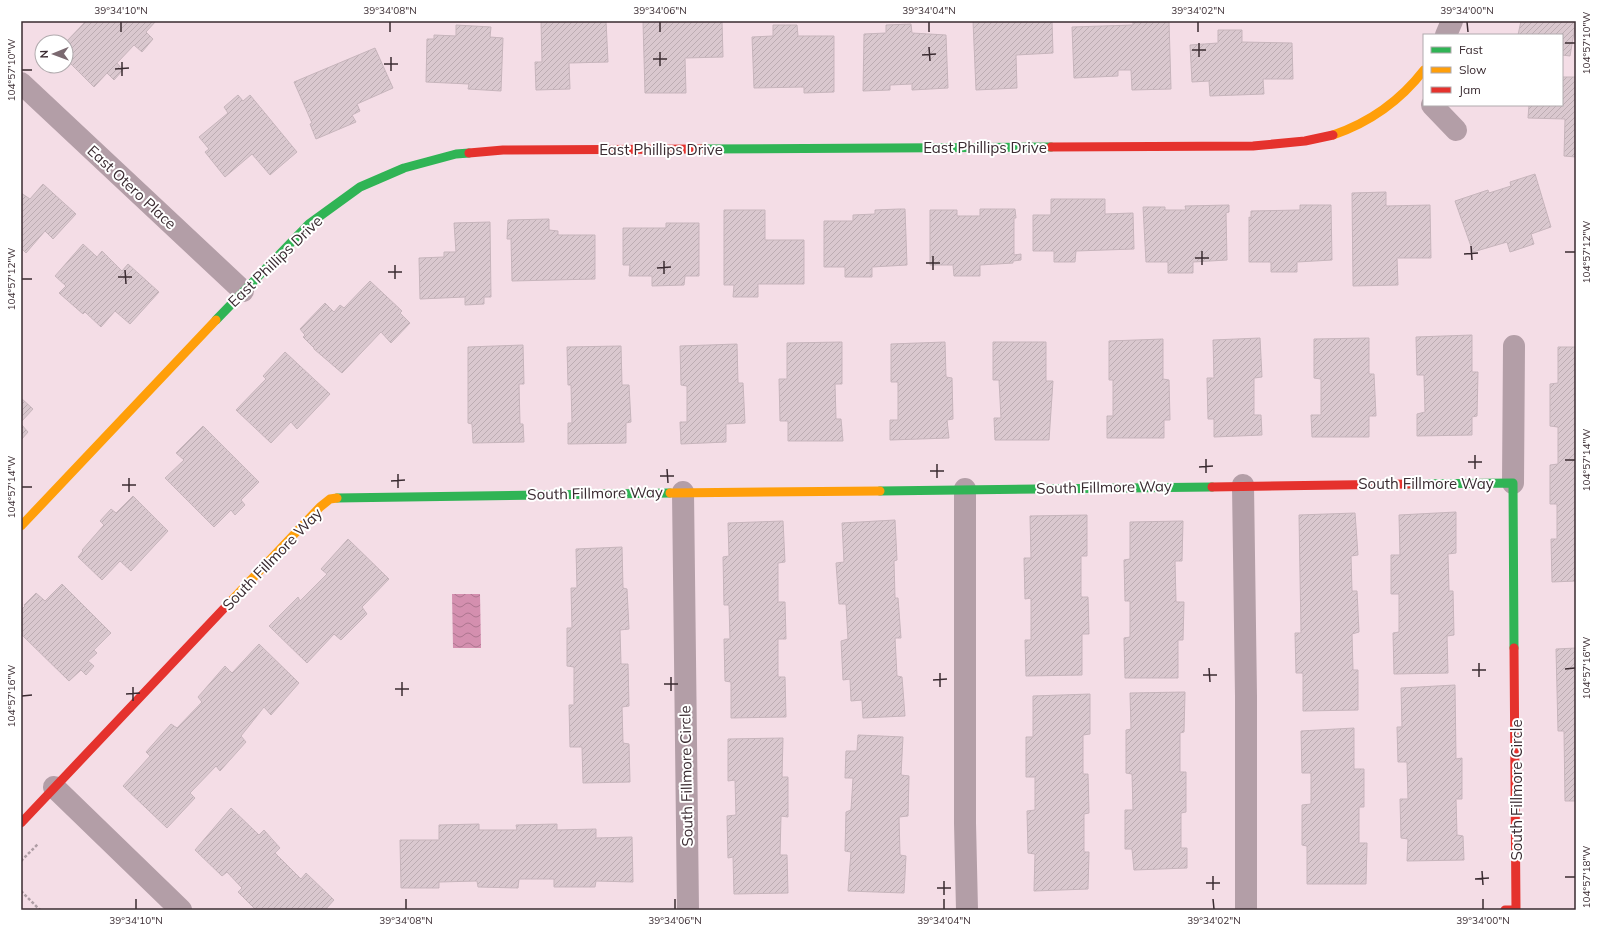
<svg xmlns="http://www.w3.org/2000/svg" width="1597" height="931" viewBox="0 0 1597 931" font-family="Mulish,sans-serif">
  <defs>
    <pattern id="water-waves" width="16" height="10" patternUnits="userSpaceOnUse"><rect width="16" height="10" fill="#d48faf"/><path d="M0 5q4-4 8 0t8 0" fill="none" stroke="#ad758f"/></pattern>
    <pattern id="building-hatch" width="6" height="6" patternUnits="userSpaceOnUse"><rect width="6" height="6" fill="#dac8cf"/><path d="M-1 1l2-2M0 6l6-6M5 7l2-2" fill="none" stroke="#bcacb2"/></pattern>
  </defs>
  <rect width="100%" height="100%" fill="#f4dde6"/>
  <!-- water -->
  <path fill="url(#water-waves)" d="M452 594H480L481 648H453Z"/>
  <!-- building -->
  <path fill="url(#building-hatch)" stroke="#c7b5bc" d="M86 21H156L146 32 153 39 142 52 134 45 117 63 123 70 114 80 107 73 94 87 66 59V42Z
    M541 21H606L608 62 569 63 570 89 536 90 535 62H542Z
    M652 21H722L723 57 685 58 686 93H645L643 22Z
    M973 21H1052L1053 53 1016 55 1017 88 976 90Z
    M1133 21H1169L1171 89 1132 90 1131 70H1118V76L1074 78 1072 27 1133 25Z
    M1521 21H1576L1570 56 1562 55V35H1518Z
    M911 24 912 33 946 35 948 88 912 90V84L890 85V90L863 91 864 34 886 33V25Z
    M456 25 491 27 490 37 503 38 501 91 468 89 469 84 426 82 427 39H434V35L456 36Z
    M773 25H797L798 36H834V92L804 93V87L754 88 752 37 773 36Z
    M1218 30H1242V42L1292 43 1293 79H1263L1264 94 1210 96 1209 81 1192 82 1190 45 1218 43Z
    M375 48 393 88 357 104 360 111 352 115 356 122 316 139 310 124 312 123 294 82Z
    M1562 77H1576V157L1564 156 1565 119 1528 118 1529 105H1562Z
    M238 95 243 101 250 95 297 152 270 175 252 154 225 177 205 152 209 149 199 137 228 113 224 107Z
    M1535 174 1551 227 1531 234 1534 244 1510 252 1507 242 1473 252 1455 201 1488 190 1489 193 1511 186 1510 182Z
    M43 184 76 214 53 239 45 231 26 253 21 248V193L30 199Z
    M1386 192V206L1430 205 1431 258H1397L1398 285 1353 286 1352 193Z
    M1051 199H1105V214L1133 213 1134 249 1076 251 1075 262H1054V251H1033V215H1051Z
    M1229 205V212L1226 213 1227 260 1193 262V273H1168V262H1146L1143 207H1165V210H1186L1185 206Z
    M1300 205H1331L1332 260 1297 262V272H1271V262H1249V217L1251 218V211L1300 210Z
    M899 209H905L907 265 872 267V277H845V267H824V221H853V215L875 214V210Z
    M980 209H1015L1016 218H1014V255L1021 254V260L1013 261V263L980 265V276H954L953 265H930V210H957V216H980Z
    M724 210H765V240H804V284H758V297H733L734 285H724Z
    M549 219V230L558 231V235H595V279L512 281 511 239H507L508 220Z
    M490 222 491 297H484V304L465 305V297L420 299 419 258 444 257V252H456L454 223Z
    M666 223H699V276H685L684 285 652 286V276H629L630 265H623V228H666Z
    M83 244 97 257 102 251 122 271 128 264 159 292 130 324 115 311 101 327 85 312 83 314 59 293 66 286 55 276Z
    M370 281 402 311 400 313 410 323 391 343 381 332 342 373 314 349V348L303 337 305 335 300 329 325 303 334 312 340 305 344 308Z
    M1472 335V372H1478L1477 416 1472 417V435L1417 436V414L1425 412 1424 375H1417L1416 337Z
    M1260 338 1262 377 1254 378V415H1261L1262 435 1214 437V419H1208L1207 378H1214L1213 340Z
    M1369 338V374H1374L1376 416H1369V437H1312L1311 415H1321V379L1314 378V339Z
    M1163 339V379L1169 380 1170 420H1164V438H1107V416H1113V380H1109V341Z
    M842 342V384H835L836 419H841L843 441H788V421H780L779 379H787V343Z
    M945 342 946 377 952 378 953 419 947 420 949 438 890 440V420H898V382H891V344Z
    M993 342H1046V381H1053L1049 440H995L994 418H1001L999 380H993Z
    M737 344 738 383H743L745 423 726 424V442L681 444 680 422H687V386L681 385 680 346Z
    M523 345 524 384H519L520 424H523L524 442 473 443 472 424 468 423V347Z
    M621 346 622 385H629L631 422 626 423V443L568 444V423H572L571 385H568L567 347Z
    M1558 347H1576V581L1552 582 1551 539H1557V504H1550V465L1558 464V427L1550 426V384L1558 383Z
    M285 352 330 394 297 429 291 422 271 443 236 410 266 379 263 376Z
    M21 398 33 409 21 422Z
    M21 424 28 432 21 440Z
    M203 426 259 482 241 500 245 505 235 515 231 510 214 527 165 478 184 460 176 453Z
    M133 496 168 531 131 571 120 561 102 580 78 557 83 551 82 550 104 525 100 521 111 509 116 513Z
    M1456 512V553L1448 554 1449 591H1453L1454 635 1447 636 1448 673 1394 674 1393 633 1399 632V594H1391V555H1400L1399 515Z
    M1355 513 1358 555 1351 556 1352 591H1357L1359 632 1352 634 1353 670H1358V710L1303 711V673H1296L1295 633H1301L1299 515Z
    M1087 515V556H1081V597H1088L1089 634H1082V675L1026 676 1025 640H1031V598L1025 599 1024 558H1031L1030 516Z
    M895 520 897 560 894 561 895 598H898L901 638H895L897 676 902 677 905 716 863 718 862 700 851 701 850 679 843 680 841 641 848 639 846 604H839L836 563 844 562 842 523Z
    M783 521 785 562 778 563V602H785L786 639H778V677H785L786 717 731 718V682L725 681 724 639H730L729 605H724L723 557 729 556 728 523Z
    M1183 521 1182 561H1175L1176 602H1184L1183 640H1178V678H1125L1124 638 1130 637V601H1125L1124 560 1130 559V522Z
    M348 539 389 579 362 607 367 614 341 640 334 634 307 663 269 626 298 597 300 601 327 574 321 569Z
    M622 547 623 588 627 589 629 629 620 630 621 664H628L629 706 622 707 623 743 629 744 630 782 583 783 582 747H570L569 705H574V667L567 666V628H572L571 588H577L576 549Z
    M62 584 111 633 94 650 97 653 88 661 94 666 86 675 81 670 69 681 21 634V610L25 606 24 605 36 593 45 601Z
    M259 644 299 683 271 715 264 707 241 736 246 742 220 771 216 766 190 793 195 798 167 828 123 786 150 756 146 752 171 724 177 728 202 702 198 697 225 666 232 673Z
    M1576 648V801H1565L1564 731H1558L1556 649Z
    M1455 685 1456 759 1462 758V799H1456L1457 835 1463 836 1464 860 1407 861 1408 839 1401 838 1400 799H1408L1407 762H1398L1397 727H1402L1401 688Z
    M1185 692 1184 732 1180 733V772H1186V812L1181 813V848H1187V868L1134 870 1132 849H1125V810H1133L1132 774 1126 773V730L1131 729 1130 693Z
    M1090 694V734L1083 735V774H1088L1089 813 1084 814V852H1089L1088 889 1034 891 1035 854 1028 853 1027 811 1035 810V777H1026V737H1033V696Z
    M1354 728V769H1364V807H1359V843H1367L1366 884H1307V846L1302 845V805L1311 804V773H1302L1301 731Z
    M858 735 903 737 901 775 909 776 908 816 899 817 900 855 906 856 904 893 848 891 851 852 845 851 846 812 851 810 853 778H845L846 751H857Z
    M783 738 782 777H788V817L781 816 780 855H787L788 893 734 894 733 857 728 858 727 816 736 815 735 780 728 781V739Z
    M231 808 259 835 264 830 280 848 275 853 301 879 306 873 334 900 325 910H256L238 892 242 888 227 872 222 876 195 850Z
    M479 824V830H517L516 825 557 824V830L596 829V838L632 837 633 882 596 881 595 887H554V879H519L518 888 478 887 477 881 439 882V888H401L400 840H439V825Z"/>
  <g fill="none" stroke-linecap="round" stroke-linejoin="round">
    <!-- path -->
    <path stroke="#af9ea5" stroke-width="2.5" stroke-dasharray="3 2" stroke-linecap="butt" d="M21 861 38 844
      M21 891 40 910"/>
    <!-- street -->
    <path stroke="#b39ea7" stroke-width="22" d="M1446 35 1452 21
      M21 83 243 291
      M1432 105 1456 130
      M1513 483 1514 346
      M1243 485 1246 696V910
      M965 489V823L967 910
      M683 492 688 910
      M54 787 181 910"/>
    <!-- fast -->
    <path stroke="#30b455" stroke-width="9" d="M702 149 1051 147
      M216 320 309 224 360 187 404 168 456 154 469 153
      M1408 484 1513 483 1514 648
      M880 491 1212 487
      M337 498 670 493"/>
    <!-- slow -->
    <path stroke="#ff9f0a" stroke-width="9" d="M1333 135C1371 122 1400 101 1424 70
      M670 493 880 491
      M21 526 216 320
      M231 601 320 507 330 499 337 498"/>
    <!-- jam -->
    <path stroke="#e5322d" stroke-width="9" d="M1051 147 1253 146 1305 141 1333 135
      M469 153 503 150 702 149
      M1212 487 1408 484
      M21 823 231 601
      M1505 910H1516L1514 648"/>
  </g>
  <!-- ticks -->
  <path fill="none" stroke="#3a2b31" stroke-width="1.5" d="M121 22V32M390 22V32M660 22V32M929 22V32M1198 22V32M1467 22 1468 32M1199 43V57M1565 43H1575M929 47 930 61M1192 50H1206M660 52V66M922 55 936 54M391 57V71M653 59H667M122 62V76M384 64H398M115 69 129 68M22 70H32M1471 246 1472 260M1202 251V265M1565 252H1575M1464 254 1478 253M933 256V270M1195 258H1209M664 261V274M926 263H940M395 265V279M657 268 671 267M125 270 126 284M388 272H402M118 277H132M22 279H32M1475 455V469M1206 459V473M1565 460H1575M1468 462H1482M937 464V478M1199 467 1213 466M667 469 668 483M930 471H944M398 474V488M660 476H674M129 478V492M391 481 405 480M122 485H136M22 487H32M1479 663V677M1209 668 1210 682M1565 669 1575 668M1472 670H1486M940 673V687M1203 675H1217M671 677V691M933 680 947 679M402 682V696M664 684H678M133 687V701M395 689H409M126 694 140 693M22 696 32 695M1482 871 1483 885M1213 876V890M1565 877H1575M1475 879 1489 878M944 881V895M1206 883H1220M937 888H951M136 899V909M406 899V909M675 899V909M944 899V909M1213 899 1214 909M1483 899V909"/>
  <g text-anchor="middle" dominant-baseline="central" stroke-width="4" stroke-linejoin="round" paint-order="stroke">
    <!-- street labels -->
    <g font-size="15" fill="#3a2b31" stroke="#fff">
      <text x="985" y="147">East Phillips Drive</text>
      <text x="661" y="149">East Phillips Drive</text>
      <text transform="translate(132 187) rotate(43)">East Otero Place</text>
      <text transform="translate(275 261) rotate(-44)">East Phillips Drive</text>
      <text x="1426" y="483">South Fillmore Way</text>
      <text transform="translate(1104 487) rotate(-1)">South Fillmore Way</text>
      <text transform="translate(595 493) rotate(-1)">South Fillmore Way</text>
      <text transform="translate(272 559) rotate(-46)">South Fillmore Way</text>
      <text transform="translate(686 776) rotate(-91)">South Fillmore Circle</text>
      <text transform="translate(1516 790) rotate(-90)">South Fillmore Circle</text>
    </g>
  </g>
  <!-- border -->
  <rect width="1597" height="931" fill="none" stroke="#ffffff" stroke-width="44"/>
  <!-- legend -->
  <rect x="1423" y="34" width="140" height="72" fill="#ffffff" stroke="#b0aaad"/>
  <rect x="1431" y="47" width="20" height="6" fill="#30b455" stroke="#b0aaad"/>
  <text x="1459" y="54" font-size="12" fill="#3a2b31">Fast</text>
  <rect x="1431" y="67" width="20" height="6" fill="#ff9f0a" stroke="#b0aaad"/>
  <text x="1459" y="74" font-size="12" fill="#3a2b31">Slow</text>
  <rect x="1431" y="87" width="20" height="6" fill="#e5322d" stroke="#b0aaad"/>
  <text x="1459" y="94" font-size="12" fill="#3a2b31">Jam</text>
  <!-- north arrow -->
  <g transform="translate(54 54) rotate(269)"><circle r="19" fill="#ffffff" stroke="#b0aaad"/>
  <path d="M0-3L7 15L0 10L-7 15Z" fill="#7b6970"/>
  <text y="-6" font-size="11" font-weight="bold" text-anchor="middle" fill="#3a2b31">N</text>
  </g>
  <rect x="22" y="22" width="1553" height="887" fill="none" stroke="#3a2b31" stroke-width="1.5"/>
  <g font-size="10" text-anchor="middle" fill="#3a2b31">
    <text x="121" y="14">39°34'10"N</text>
    <text x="390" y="14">39°34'08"N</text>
    <text x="660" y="14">39°34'06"N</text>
    <text x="929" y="14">39°34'04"N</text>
    <text x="1198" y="14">39°34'02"N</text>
    <text x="1467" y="14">39°34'00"N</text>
    <text transform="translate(1586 43) rotate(-90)" y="4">104°57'10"W</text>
    <text transform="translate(11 70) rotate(-90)" y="4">104°57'10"W</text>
    <text transform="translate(1586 252) rotate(-90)" y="4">104°57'12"W</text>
    <text transform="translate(11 279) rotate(-90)" y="4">104°57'12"W</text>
    <text transform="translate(1586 460) rotate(-90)" y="4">104°57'14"W</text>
    <text transform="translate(11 487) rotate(-90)" y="4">104°57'14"W</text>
    <text transform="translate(1586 668) rotate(-90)" y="4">104°57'16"W</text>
    <text transform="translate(11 696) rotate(-90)" y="4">104°57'16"W</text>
    <text transform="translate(1586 877) rotate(-90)" y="4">104°57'18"W</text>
    <text x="136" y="924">39°34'10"N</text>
    <text x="406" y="924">39°34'08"N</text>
    <text x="675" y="924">39°34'06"N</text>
    <text x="944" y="924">39°34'04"N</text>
    <text x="1214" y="924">39°34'02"N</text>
    <text x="1483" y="924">39°34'00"N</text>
  </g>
</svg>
